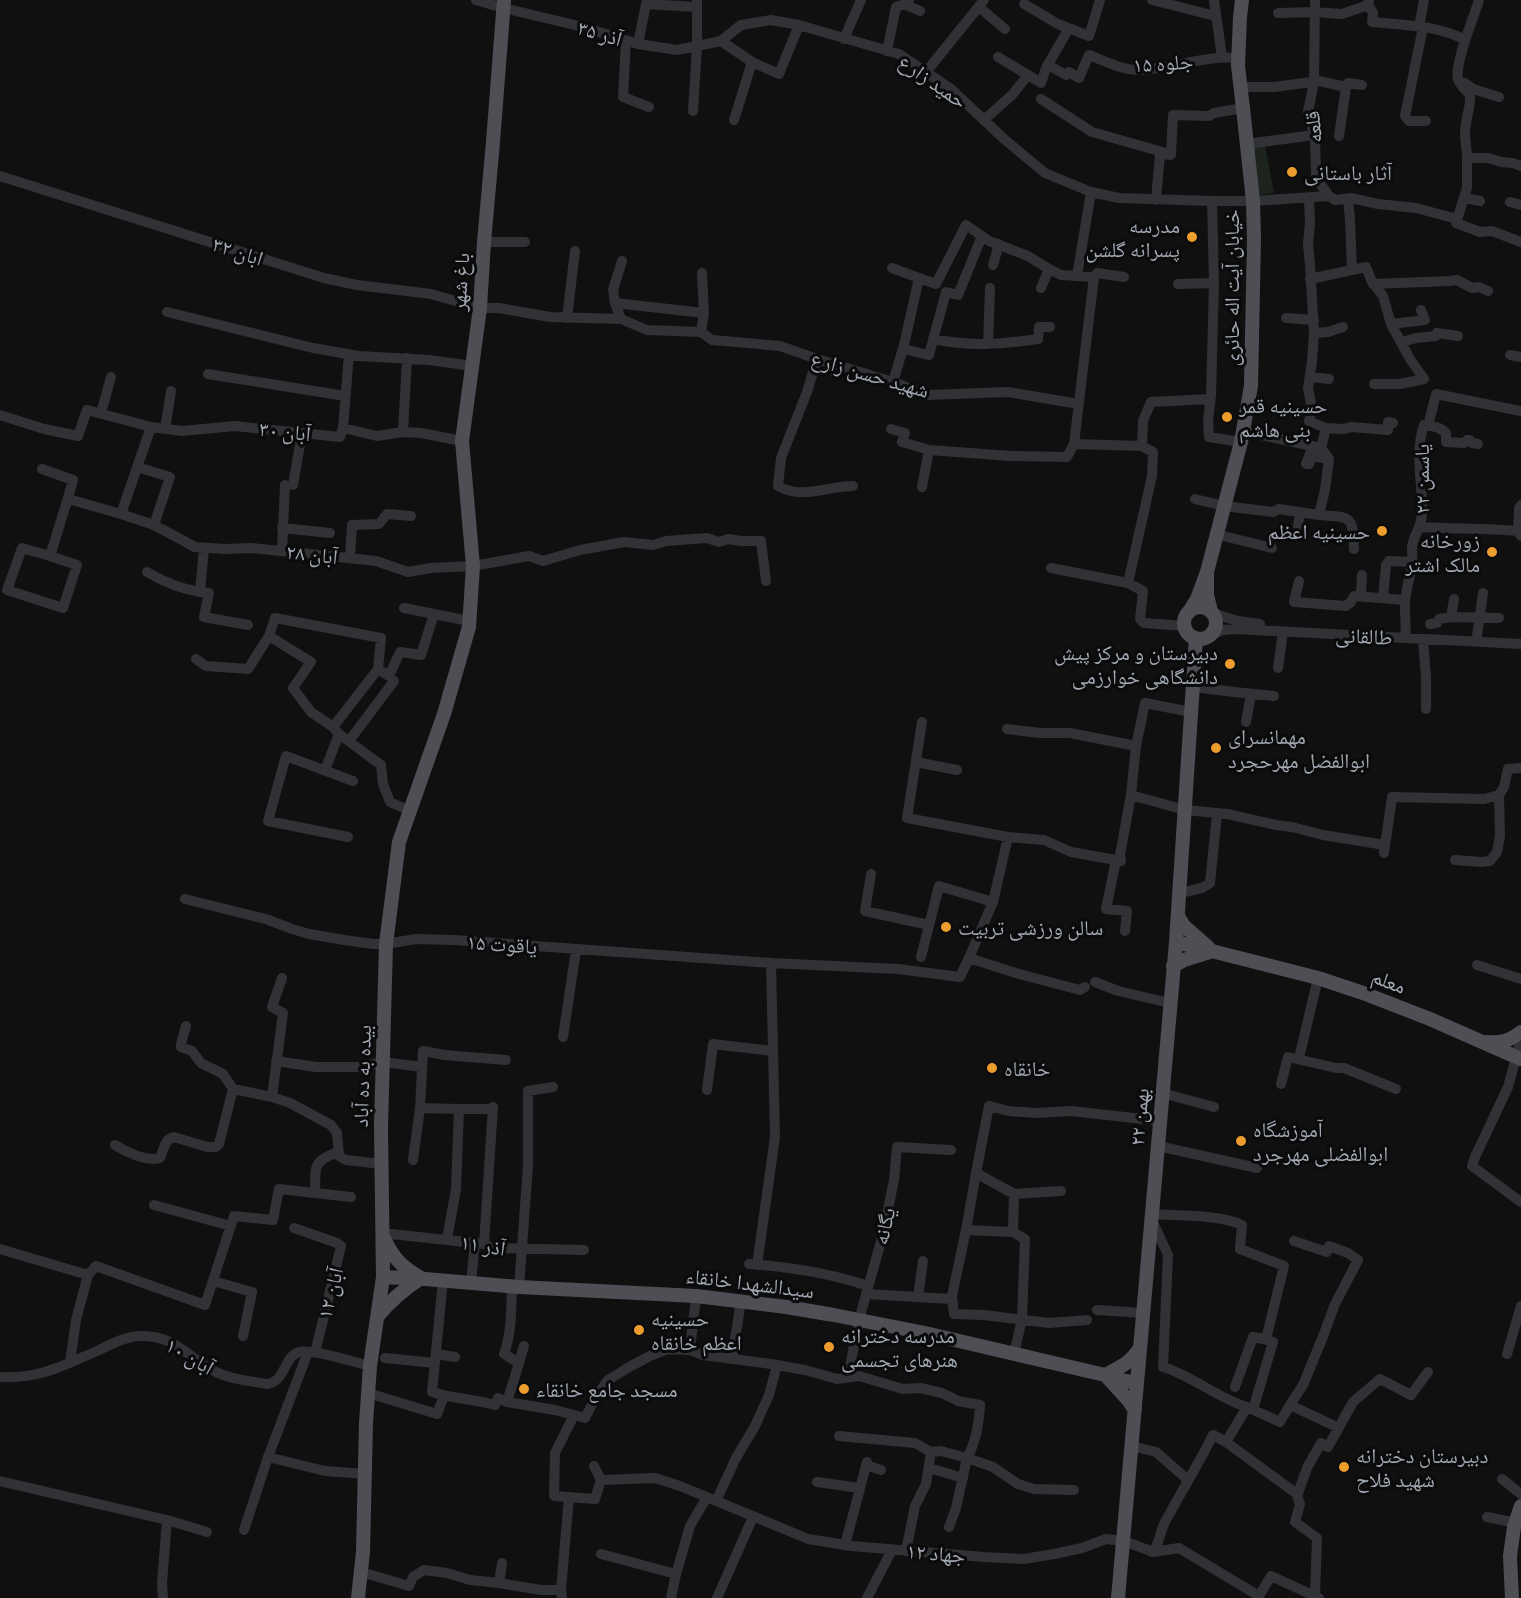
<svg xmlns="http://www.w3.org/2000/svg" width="1521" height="1598" viewBox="0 0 1521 1598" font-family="'PT Sans Narrow','Noto Naskh Arabic',sans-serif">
  <rect width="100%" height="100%" fill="#101011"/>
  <!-- green -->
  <path fill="#1c241d" d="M1265 145 1274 193 1257 195 1253 147Z"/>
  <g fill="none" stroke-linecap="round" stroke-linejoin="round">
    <!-- minor -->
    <path stroke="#313236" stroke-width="10" d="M476 0 503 8 583 27 638 44 677 50 697 46V0
      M1152 0 1215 16
      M1214 0 1222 57
      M1315 0 1314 82 1308 112 1315 139 1316 174 1319 182 1329 196 1335 200 1351 198 1378 204 1416 208 1457 219
      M1369 0 1368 5 1373 13 1372 22C1403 25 1438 25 1465 40
      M1479 0C1474 17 1454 64 1458 79 1460 86 1466 90 1470 95 1471 108 1465 120 1465 133 1465 141 1467 150 1467 158H1488L1501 162 1513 163 1521 166
      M904 4 920 11
      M1024 4 1058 24 1089 36 1100 0
      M979 7 1005 29
      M1278 13 1314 12 1342 14 1368 5
      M1419 27 1424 0
      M1423 27 1405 116 1409 121H1426
      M844 39 861 0
      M626 40 623 97 649 107
      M721 41 752 62
      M638 44 646 4 697 7
      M887 51 896 7 908 3 909 0
      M998 57 1028 75
      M1048 65 1066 75 1069 72 1079 78 1089 55C1104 61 1122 70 1139 70 1172 69 1205 55 1238 58
      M926 72 984 0
      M1465 83 1473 89 1499 97
      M1240 87H1274L1319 81 1346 87 1348 83 1362 85
      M1041 99 1092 132 1166 153
      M693 111 697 46 721 41 741 25 771 20 799 25 899 54 951 89 1004 139 1045 173 1091 192
      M734 120 752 62 779 74 799 25
      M984 120 1013 94 1028 75 1041 83 1046 68 1069 28
      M1339 136 1346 87
      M1247 144 1314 135
      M1467 158V188L1456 223 1480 232 1492 231 1521 242
      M0 176 324 278 357 285 431 294 480 308H499L550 317 621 319
      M1309 198 1310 223 1308 244 1310 265 1314 333 1312 361 1308 388 1312 408 1309 421 1326 428 1321 448
      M1464 198 1480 201
      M1156 200 1160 154 1171 155 1173 115 1209 116 1214 113 1243 108
      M1212 201 1214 283 1211 395 1208 421 1209 437 1241 442
      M1510 202 1521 205
      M484 242H525
      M622 261 613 290 615 303 621 319 647 330 701 332
      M993 265 999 244
      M892 268 919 278
      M1352 270 1366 267 1372 282 1383 296 1391 324 1410 359 1424 379 1400 384H1374
      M1077 276 1091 192 1119 198 1212 201H1253L1329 196
      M1094 277 1074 444 1142 446 1143 421 1151 402 1210 399
      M1310 279 1352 270 1350 220 1348 199
      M1178 284 1214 283
      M1373 284 1450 281 1457 280 1472 288 1479 287 1488 291
      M1041 288 1049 269
      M615 303 704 313
      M167 312 313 348 359 356 429 360 473 366
      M567 318 575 251
      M1286 318 1314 320
      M1391 324 1425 320 1421 310
      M701 332 712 340 780 346 817 359 893 382 927 395 1008 392 1079 404
      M701 332 704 313 702 273
      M1314 333 1328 332 1343 327
      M933 339C971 347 1001 344 1038 339L1039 327H1050
      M1402 342 1416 338 1436 336 1437 333 1458 336
      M988 344 990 288
      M903 349 929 355 946 292 958 295 982 236
      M1510 355 1521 357
      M817 359 807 392 781 458 778 486C801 500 828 486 853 486
      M208 374 345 396
      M1310 377 1329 379
      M893 382 904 345 919 278 936 284 966 225 989 241 1028 256 1049 269 1061 275 1094 277 1097 273 1124 277
      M101 413 111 377
      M0 415 44 429 78 436 87 410 151 427 182 431 235 426 340 437 343 428 377 436 403 432 421 433 462 441
      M1428 426 1436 394 1521 411
      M343 428 349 354
      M1326 428 1344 429 1351 427 1388 430V422L1393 423
      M165 429 171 391
      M891 429 905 433 902 442 929 450
      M1243 431 1321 448
      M403 432 407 358
      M1313 446 1306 464H1309L1312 456 1329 459
      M137 467 170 477 154 525 121 514 151 427
      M42 469 73 480 67 501
      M293 485 302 433
      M922 487 929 450 1011 456 1067 457 1074 444
      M1195 499 1224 506 1273 512 1279 509 1319 515 1325 490 1329 459 1321 448
      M1319 515C1352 517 1353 516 1354 549
      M154 525 195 547 224 549 251 548 376 561 408 572 431 568 473 566 529 556 543 561 580 550 624 542 653 545 666 541 707 538 719 542 728 539 741 541H761L766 581
      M1298 526 1300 512
      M1421 527C1453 529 1485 528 1518 531L1521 536
      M282 528 330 533
      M1518 531 1519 508 1521 505
      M1216 536H1223L1272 548
      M204 548 200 592 209 593 204 617 248 625
      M282 551 285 485
      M50 556 77 565 63 608 7 590 22 548 50 556 67 501 72 500 121 514
      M350 558 352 525 379 524 387 514 411 516
      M1051 568 1128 583 1143 591 1140 619 1144 623 1185 626
      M147 572C164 582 181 589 200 592
      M1299 581 1294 602 1346 606 1351 602 1354 596 1405 600
      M1128 583 1152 476 1153 452 1142 446
      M1361 596 1362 575
      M1383 598 1386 565 1389 561 1413 562
      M404 608 469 621
      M1212 613 1238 621 1260 624
      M1451 617 1454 599
      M1430 624 1437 623 1439 619 1451 617 1499 618
      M269 636 311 662 293 688 311 712 333 727
      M1209 636 1223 630 1236 629 1521 644
      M1477 636 1483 593
      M1405 638C1407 626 1404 614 1405 602 1406 589 1410 577 1412 565 1413 559 1412 553 1412 547 1414 533 1422 528 1422 512 1423 483 1414 454 1424 425 1433 426 1440 427 1446 433V442L1464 443 1467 440H1470L1472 443 1478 444
      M1423 639 1426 677V709
      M196 659 206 666 248 669 269 636 275 618 381 638 378 669
      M1278 668 1283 632
      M1193 687 1234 692 1274 696
      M922 722 907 818 1008 837 1044 840 1071 852 1116 860
      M1246 722 1251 694
      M1007 729 1040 733H1070L1136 746
      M339 734 381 765 383 784 390 802 410 811
      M349 741 394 681
      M916 762 957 770
      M325 770 339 734 333 727 378 669 389 676 400 652 421 655 434 614
      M1131 795 1185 810 1227 814 1276 825 1292 827 1323 835 1385 845
      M348 837 268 821 286 756 353 781
      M1384 853 1392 797 1484 799 1499 795
      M1455 860 1482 862 1490 861 1497 852 1500 836 1499 795 1504 787 1508 769 1521 768
      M871 874 865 911 929 925
      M1180 893 1202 888 1210 883 1217 814
      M185 899 266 919 292 929 309 934 344 940 373 944H386L416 939 454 940 771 963 898 969 960 977 969 958
      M993 902 969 958 1019 974 1080 990 1085 987
      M1125 931 1127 911 1106 909 1116 860 1121 861 1120 855 1131 795 1136 746 1145 703 1191 712
      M921 957 939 886 993 902 1008 837
      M1477 965 1521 979
      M1095 982 1118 991 1170 1003
      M186 1026 181 1044V1047L192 1051 201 1063 223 1074 233 1089 272 1097 290 1103 331 1125 337 1133 339 1156 346 1160 381 1164
      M563 1037 576 950
      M1521 1039 1508 1087 1475 1157 1472 1166 1521 1202
      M1299 1058 1318 978
      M276 1061 316 1067H360L383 1062 422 1067
      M1281 1084 1288 1057 1336 1068H1344L1396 1089
      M707 1090 713 1044 773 1051
      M1162 1093 1214 1107
      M272 1097 283 1013 272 1007 282 978
      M420 1108 459 1109
      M115 1145C126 1152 147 1162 160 1158 164 1150 164 1139 174 1137L207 1147H216L219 1144 233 1089
      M1158 1146 1257 1168
      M413 1160 420 1108 423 1051 445 1055 506 1060
      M976 1173 966 1230 1013 1232 1025 1239 1022 1319 1014 1354
      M1061 1191 1014 1194 976 1173 989 1106 1008 1111 1036 1113 1071 1111 1160 1121
      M315 1193C316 1167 311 1162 338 1152
      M154 1205 231 1226
      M1152 1214C1178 1216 1219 1214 1242 1225L1240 1249 1284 1266 1267 1335 1263 1339 1253 1337 1235 1387
      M1152 1220 1168 1255 1163 1367C1193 1376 1217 1398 1247 1407
      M294 1228 337 1243 341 1246 315 1353
      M966 1230 952 1296 954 1314 984 1315 1049 1323 1087 1320
      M1013 1232 1014 1194
      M382 1233 484 1244 492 1248 584 1250
      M447 1239 456 1189 459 1109H493
      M484 1244 493 1107
      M0 1249 88 1275
      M749 1264C789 1267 830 1273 868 1286
      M757 1265 775 1137 771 963
      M443 1280 432 1392C452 1399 474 1399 495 1405L498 1398 507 1402 519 1363 504 1354C512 1332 511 1309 512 1286
      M213 1281 252 1292 243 1336
      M471 1283 475 1242
      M519 1287 528 1166V1091L553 1087
      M866 1294 952 1299
      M918 1297 923 1261
      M1097 1310 1143 1313
      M690 1350 696 1296
      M436 1354 455 1357
      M1507 1354 1521 1306
      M385 1358 435 1363
      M732 1359 741 1301
      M70 1363 76 1320 88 1275 96 1266 205 1305 234 1216 273 1220 279 1189 351 1197
      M519 1363 524 1346
      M0 1377C40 1379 62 1366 97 1351 111 1344 124 1337 140 1336 177 1335 188 1359 218 1373 233 1380 251 1381 267 1384 286 1382 283 1357 299 1352 310 1348 357 1363 370 1366
      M848 1377 859 1320 883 1234 894 1180 897 1147 951 1150
      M368 1393 437 1414 444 1396
      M507 1402 555 1410 585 1418 597 1395 608 1380 631 1366 652 1355 668 1349 690 1350 703 1355 771 1364 805 1370 837 1379 859 1376 903 1389 920 1388 942 1393 958 1401 980 1405C979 1424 976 1442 967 1458L941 1451 931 1452 915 1443 839 1436
      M1255 1403 1273 1342 1263 1339
      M1290 1405 1303 1385 1324 1334 1335 1304 1358 1260 1348 1253 1329 1246 1327 1252 1294 1241
      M574 1415 555 1453 554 1496 595 1499 601 1480 655 1478 680 1486 808 1539 851 1546 984 1557 1024 1559 1054 1554 1082 1548 1106 1539 1124 1541 1153 1552 1179 1548 1259 1596 1271 1576 1319 1598
      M1132 1446 1156 1452 1188 1480
      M268 1457 325 1471 365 1474
      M866 1465 881 1470
      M594 1466 601 1480
      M929 1468 963 1478
      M1502 1479 1521 1494
      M0 1481 167 1520 162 1583 163 1598
      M817 1482 860 1488
      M1297 1494 1226 1442 1247 1407 1280 1422 1290 1405 1339 1428
      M716 1501 736 1458 755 1426 769 1395 777 1365
      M1487 1517 1516 1523
      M167 1520 207 1532
      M949 1527 956 1508 967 1458 993 1467 1018 1484 1034 1489 1074 1490
      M244 1530 268 1457 308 1352
      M845 1545 867 1462
      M906 1551 915 1506 926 1484 931 1452
      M1153 1552C1159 1544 1160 1532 1165 1522 1181 1492 1198 1465 1213 1435L1226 1442
      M601 1554 676 1574 690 1526 707 1497
      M361 1572 409 1586 413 1577 424 1570 447 1573 470 1580 499 1583 541 1590H561L562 1598
      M499 1583 502 1563
      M561 1590 569 1497
      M1315 1596 1317 1538 1295 1522 1300 1504 1297 1496 1307 1468 1321 1443 1328 1447 1353 1402 1380 1379 1411 1395 1428 1372
      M671 1598 676 1574
      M717 1598 753 1517
      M867 1598 892 1550"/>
    <!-- major -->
    <path stroke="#4d4f55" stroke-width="14" d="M1207 572 1241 442 1251 386 1254 239 1253 201 1243 108 1238 66 1240 17 1242 0
      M1184 623a16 16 0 1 1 32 0a16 16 0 1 1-32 0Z
      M1189 612 1197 599 1207 572V595L1211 611
      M1178 916 1184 926 1208 947
      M1176 942 1318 978 1363 993 1430 1019 1521 1059
      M1173 966 1184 960 1213 951
      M1487 1042C1502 1043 1509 1041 1521 1032
      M383 1277 425 1279 519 1287 696 1296 786 1307 834 1315 925 1333 1105 1375 1114 1379 1137 1383
      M378 1316C390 1301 404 1289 421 1278 404 1268 393 1259 385 1240
      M1105 1375C1122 1366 1129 1364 1140 1348
      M1108 1378 1128 1400 1135 1410
      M358 1598 363 1552 366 1423 370 1366 383 1277 381 1127 386 944 399 842 444 714 469 627 473 566 462 441 480 308 484 242 493 142 504 0
      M1118 1598 1176 942 1196 638
      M1512 1598 1510 1556 1514 1527 1521 1506"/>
  </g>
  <!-- markers -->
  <g fill="#ec9d2d" stroke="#0b0b0c" stroke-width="2">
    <circle cx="1292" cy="172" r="6"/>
    <circle cx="1192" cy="237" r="6"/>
    <circle cx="1227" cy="417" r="6"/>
    <circle cx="1382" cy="531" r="6"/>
    <circle cx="1492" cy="552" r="6"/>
    <circle cx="1230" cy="664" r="6"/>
    <circle cx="1216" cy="748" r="6"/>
    <circle cx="946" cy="927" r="6"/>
    <circle cx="992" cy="1068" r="6"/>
    <circle cx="1241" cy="1141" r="6"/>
    <circle cx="639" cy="1330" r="6"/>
    <circle cx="829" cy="1347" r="6"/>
    <circle cx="524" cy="1389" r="6"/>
    <circle cx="1344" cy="1467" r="6"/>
  </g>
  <g text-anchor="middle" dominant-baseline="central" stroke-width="6" stroke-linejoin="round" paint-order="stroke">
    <!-- street labels -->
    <g font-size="21" fill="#a1a8b2" stroke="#0b0b0c">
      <text transform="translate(600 33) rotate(16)">آذر ۳۵</text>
      <text transform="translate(1163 63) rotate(-4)">جلوه ۱۵</text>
      <text transform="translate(933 81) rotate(35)">حمید زارع</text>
      <text transform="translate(1313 127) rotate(-96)">قلعه</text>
      <text transform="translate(238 251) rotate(18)">ابان ۳۲</text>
      <text transform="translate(460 282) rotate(-86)">باغ شهر</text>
      <text transform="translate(1231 288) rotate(-90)">خیابان آیت اله حائری</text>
      <text transform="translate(870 374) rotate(16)">شهید حسن زارع</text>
      <text transform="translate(285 431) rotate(6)">آبان ۳۰</text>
      <text transform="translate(1421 479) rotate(-90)">یاسمن ۲۲</text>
      <text transform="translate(312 554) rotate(6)">آبان ۲۸</text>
      <text transform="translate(1364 636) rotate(3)">طالقانی</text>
      <text transform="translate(502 944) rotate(4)">یاقوت ۱۵</text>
      <text transform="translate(1389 981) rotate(21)">معلم</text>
      <text transform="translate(362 1076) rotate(-88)">بیده به ده آباد</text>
      <text transform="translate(1139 1117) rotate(-85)">۲۲ بهمن</text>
      <text transform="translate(884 1226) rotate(-77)">یگانه</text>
      <text transform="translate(483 1245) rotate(9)">آذر ۱۱</text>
      <text transform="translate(750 1283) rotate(7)">سیدالشهدا خانقاء</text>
      <text transform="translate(330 1293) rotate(-76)">آبان ۱۲</text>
      <text transform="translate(190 1356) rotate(30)">آبان ۱۰</text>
      <text transform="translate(936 1553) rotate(5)">جهاد ۱۲</text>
    </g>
    <!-- poi labels -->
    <g font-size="21" fill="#a1a8b2" stroke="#0b0b0c" text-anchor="start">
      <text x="1304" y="172">آثار باستانی</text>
      <text x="1180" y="225" text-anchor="end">مدرسه<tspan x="1180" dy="24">پسرانه گلشن</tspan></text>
      <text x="1239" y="405">حسینیه قمر<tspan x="1239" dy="24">بنی هاشم</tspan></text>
      <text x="1370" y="531" text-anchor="end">حسینیه اعظم</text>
      <text x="1480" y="540" text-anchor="end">زورخانه<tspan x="1480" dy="24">مالک اشتر</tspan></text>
      <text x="1218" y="652" text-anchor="end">دبیرستان و مرکز پیش<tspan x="1218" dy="24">دانشگاهی خوارزمی</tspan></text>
      <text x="1228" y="736">مهمانسرای<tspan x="1228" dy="24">ابوالفضل مهرحجرد</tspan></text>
      <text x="958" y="927">سالن ورزشی تربیت</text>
      <text x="1004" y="1068">خانقاه</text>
      <text x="1253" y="1129">آموزشگاه<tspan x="1253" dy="24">ابوالفضلی مهرجرد</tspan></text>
      <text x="651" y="1318">حسینیه<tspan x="651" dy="24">اعظم خانقاه</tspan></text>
      <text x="841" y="1335">مدرسه دخترانه<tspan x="841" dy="24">هنرهای تجسمی</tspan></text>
      <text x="536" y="1389">مسجد جامع خانقاء</text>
      <text x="1356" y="1455">دبیرستان دخترانه<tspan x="1356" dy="24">شهید فلاح</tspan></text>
    </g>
  </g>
</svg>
